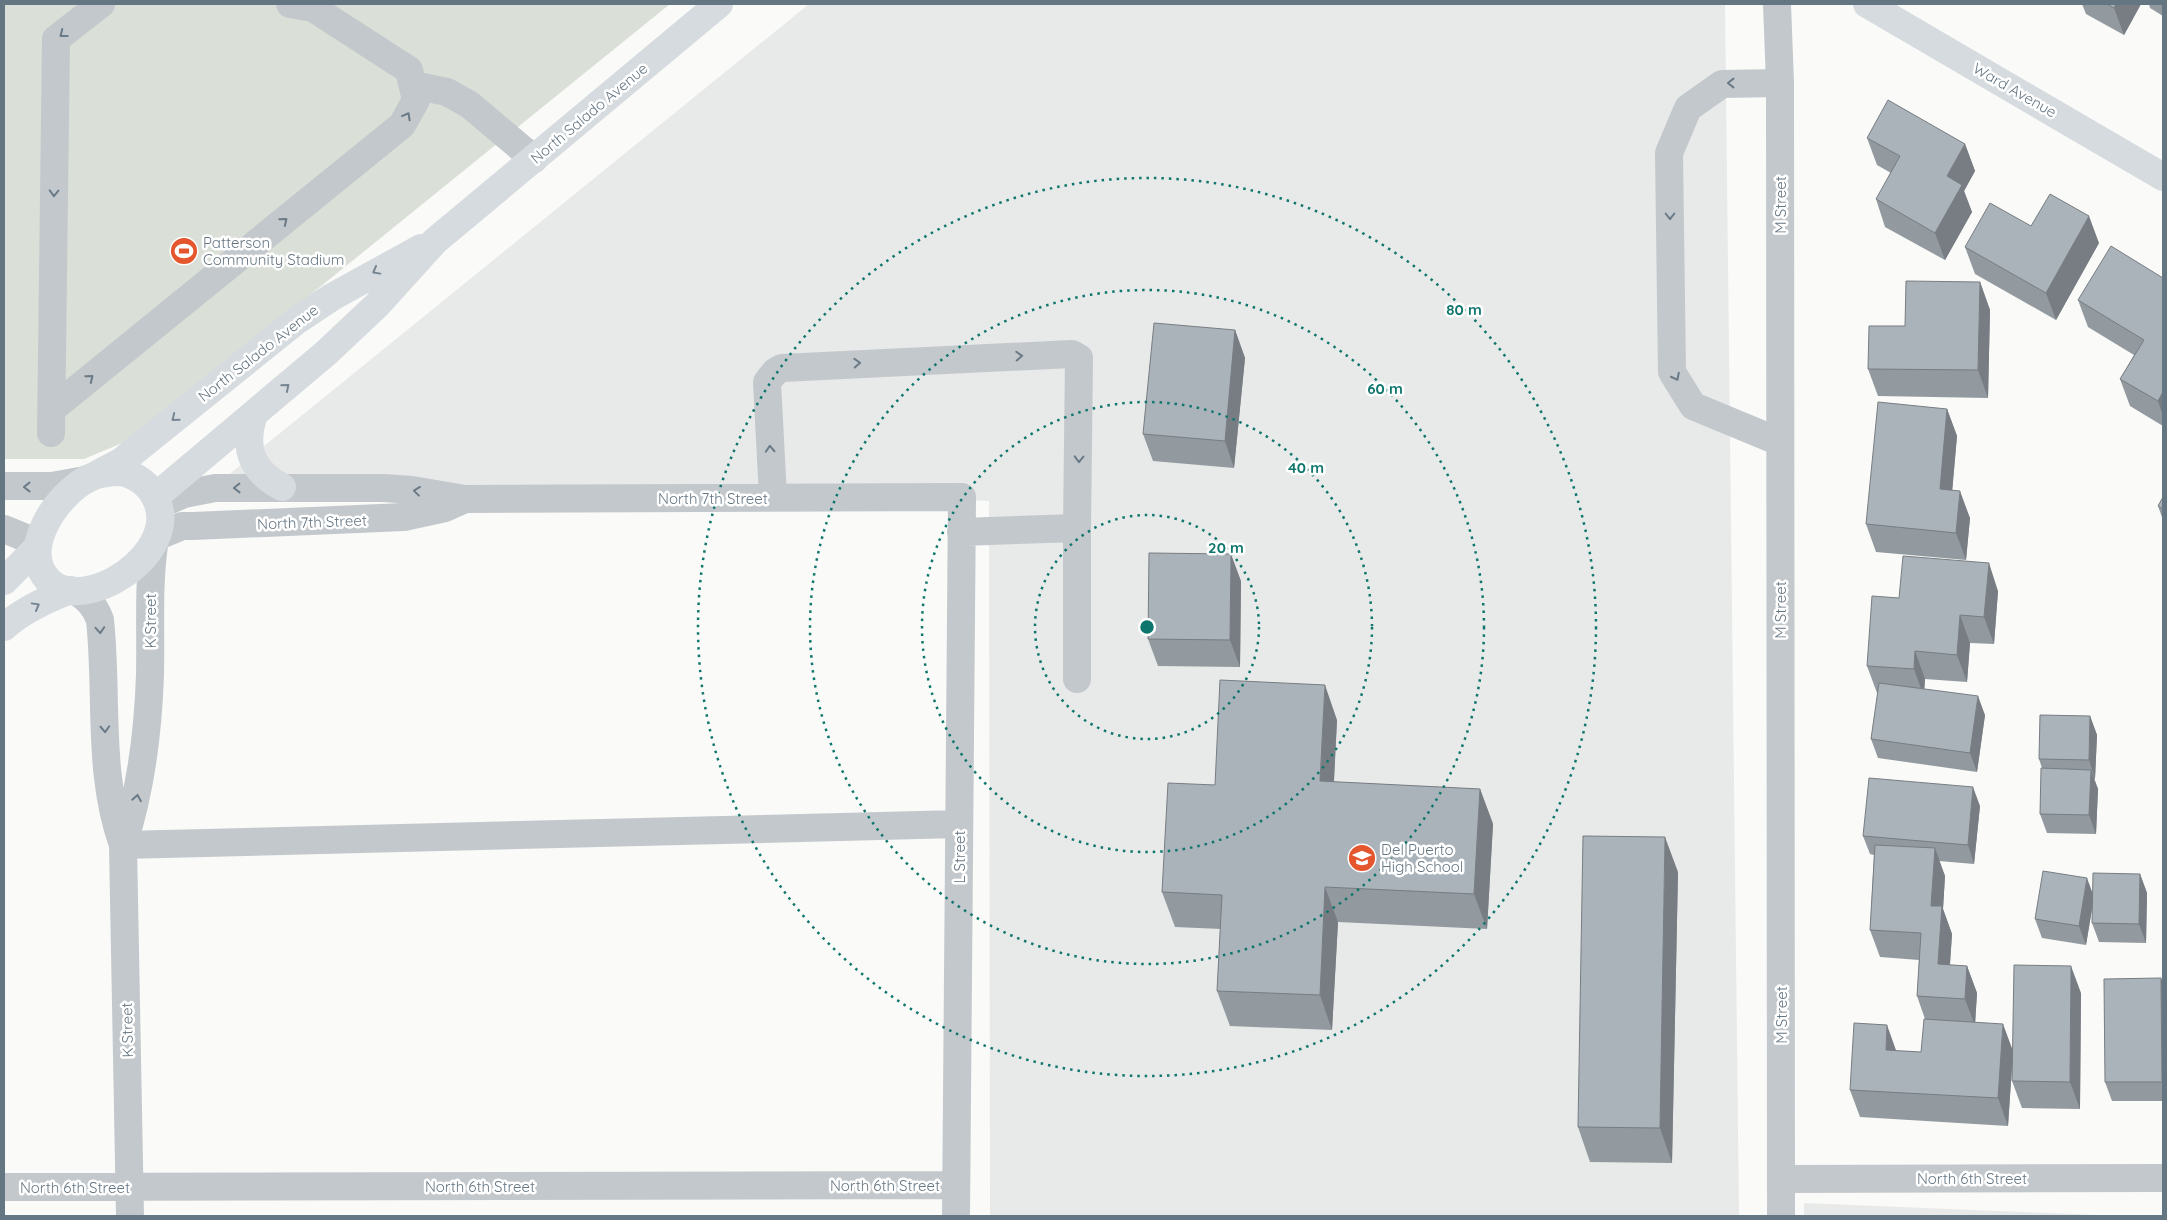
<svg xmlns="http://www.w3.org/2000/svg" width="2167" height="1220" viewBox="0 0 2167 1220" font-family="Quicksand,sans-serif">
  <rect width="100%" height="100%" fill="#fafaf8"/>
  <!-- built -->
  <path fill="#e8e9e9" d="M809 4H1725L1739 1216H990L989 501 221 481Z
    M1804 1203 2121 1216H1804Z"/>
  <!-- green -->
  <path fill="#dadfd7" d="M5 4H670L132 439 84 459H4Z"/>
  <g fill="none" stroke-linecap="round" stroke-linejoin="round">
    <!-- minor -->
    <path stroke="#c3c8cc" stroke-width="28" d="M1777 4 1780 83 1781 1216
      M1780 83 1722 84 1688 108 1669 153 1672 372 1693 406 1780 442
      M413 85 447 92 470 105 534 159
      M52 409 402 125 416 100 409 70 313 8 290 4
      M51 433 56 39 101 4
      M4 486H52L85 480
      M773 497 767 382 775 372 782 368 1072 354 1079 358 1077 528 961 532
      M159 505 184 494 215 488H383L412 490 465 499 962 497 956 1216
      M4 529 38 543
      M158 536 182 526H193L404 517 445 508 465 499
      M76 591C88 599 95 606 100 620 108 694 97 773 123 845L130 1216
      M1077 679V528
      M123 845 959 824
      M123 845C141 790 148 733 150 675 151 631 148 588 154 545
      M1781 1179 2163 1178
      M4 1187 956 1185"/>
    <!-- major -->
    <path stroke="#d6dbdf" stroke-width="28" d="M1867 4 2163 177
      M254 414C243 447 250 470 282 487
      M122 472C137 476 149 484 156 499 182 553 84 616 49 581 18 550 57 494 89 478 99 473 110 472 122 472Z
      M90 478 122 461 296 321 332 297 421 248
      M155 497 326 353 377 305 435 241 719 4
      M4 581 38 547
      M4 627C23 610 47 599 71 590"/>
  </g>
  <!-- wall -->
  <path fill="#929a9f" d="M2082 4H2141L2124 35 2086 14Z
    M2149 4H2163V16L2150 8Z
    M1867 138 1965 144 1975 171 1964 191 1972 212 1945 260 1885 227 1876 199 1891 173 1877 165Z
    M2031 226 2099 243 2056 320 1975 274 1965 247Z
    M2163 278V426L2130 406 2120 379 2134 355 2088 327 2078 300Z
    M1980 282 1990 310 1988 398 1878 396 1868 369 1905 326Z
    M1235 330 1245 358 1234 468 1153 461 1143 434Z
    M1947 409 1957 436 1952 490 1970 518 1966 560 1876 552 1866 524Z
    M2163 497V520L2158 506Z
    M1241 581 1240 667 1158 666 1148 639Z
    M1998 591 1994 644 1970 643 1967 682 1925 679 1924 689 1985 715 1977 772 1878 758 1871 739 1878 693H1877L1867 666 1899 598Z
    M2090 716 2097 735 2095 779H2094L2098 789 2096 834 2047 833 2040 814 2042 768 2039 759Z
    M1337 720 1334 782 1480 789 1493 824 1487 929 1338 922 1332 1030 1230 1026 1217 991 1221 929 1175 927 1162 892 1215 785Z
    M1980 806 1974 864 1939 861 1945 876 1943 909 1952 934 1950 965 1967 966 1977 993 1975 1022 2013 1049 2081 993 2080 1109 2022 1108 2012 1081V1066L2008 1126 1860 1117 1850 1090 1897 1051 1921 1052 1925 1019 1917 996 1919 960 1880 957 1870 930 1874 855 1870 854 1863 836Z
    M1678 872 1672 1163 1590 1162 1578 1127Z
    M2140 874 2147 893 2146 943 2099 942 2092 923 2093 903 2086 945 2042 938 2035 919 2093 895Z
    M2161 978 2163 984V1101H2112L2105 1082Z"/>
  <!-- shaded-wall -->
  <path fill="#777d82" d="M2116 4H2141L2124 35 2114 8Z
    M1965 144 1975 171 1964 191 1972 212 1945 260 1935 233 1947 176Z
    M2089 216 2099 243 2056 320 2046 293Z
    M1980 282 1990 310 1988 398 1978 370Z
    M1235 330 1245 358 1234 468 1225 441Z
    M2163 392V416L2158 401Z
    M1947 409 1957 436 1950 517 1940 489Z
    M1960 491 1970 518 1966 560 1956 533Z
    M1231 554 1241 581 1240 667 1230 640Z
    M1989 563 1998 591 1994 644 1984 617Z
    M1960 615 1970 643 1967 682 1957 655Z
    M1915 651 1925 679 1924 697 1914 669Z
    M1325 685 1337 720 1332 816 1320 781Z
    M1978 696 1985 715 1977 772 1970 753Z
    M2090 716 2097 735 2095 779 2089 760Z
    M2091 770 2098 789 2096 834 2089 815Z
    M1973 787 1980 806 1974 864 1968 845Z
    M1480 789 1493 824 1487 929 1474 894Z
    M1665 837 1678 872 1672 1163 1660 1128Z
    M1935 848 1945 876 1943 909 1952 934 1948 991 1938 964 1931 906Z
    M2140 874 2147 893 2146 943 2139 924Z
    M2087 878 2094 897 2086 945 2079 926Z
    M1325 887 1338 922 1332 1030 1320 995Z
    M1967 966 1977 993 1975 1026 1965 999Z
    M2071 966 2081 993 2080 1109 2070 1082Z
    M2161 978 2163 984V1084L2162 1082Z
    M2003 1024 2013 1051 2008 1126 1998 1098Z
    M1887 1025 1897 1053 1886 1050Z"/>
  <!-- building -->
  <path fill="#aab3b9" stroke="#777d82" d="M2107 4H2116L2114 8Z
    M1888 100 1965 144 1947 176 1962 185 1935 233 1876 199 1900 156 1867 138Z
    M2050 194 2089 216 2046 293 1965 247 1990 203 2031 226Z
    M2111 246 2163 278V392L2158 401 2120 379 2144 340 2078 300Z
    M1906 281 1980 282 1978 370 1868 369 1869 326H1905Z
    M1154 323 1235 330 1225 441 1143 434Z
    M1878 402 1947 409 1940 489 1960 491 1956 533 1866 524Z
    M2163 497V509L2158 506Z
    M1149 553 1231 554 1230 640 1148 639Z
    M1903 556 1989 563 1984 617 1960 615 1957 655 1915 651 1914 669 1867 666 1872 596 1899 598Z
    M1220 680 1325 685 1320 781 1480 789 1474 894 1325 887 1320 995 1217 991 1222 895 1162 892 1168 783 1215 785Z
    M1879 683 1978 696 1970 753 1871 739Z
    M2040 715 2090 716 2089 760 2039 759Z
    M2041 768 2091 770 2089 815 2040 814Z
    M1869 778 1973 787 1968 845 1863 836Z
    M1583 836 1665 837 1660 1128 1578 1127Z
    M1875 845 1935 848 1931 906H1942L1938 964 1967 966 1965 999 1917 996 1921 933 1870 930Z
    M2043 871 2087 878 2079 926 2035 919Z
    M2093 873 2140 874 2139 924 2092 923Z
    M2014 965 2071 966 2070 1082 2012 1081Z
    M2161 978 2162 1082H2105L2104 979Z
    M1924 1019 2003 1024 1998 1098 1850 1090 1854 1023 1887 1025 1886 1050 1921 1052Z"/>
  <!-- one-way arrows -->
  <defs><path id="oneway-chevron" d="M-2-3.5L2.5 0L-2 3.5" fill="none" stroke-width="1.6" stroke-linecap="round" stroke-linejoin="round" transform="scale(1.25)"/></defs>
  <g stroke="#6a7a87">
    <use href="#oneway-chevron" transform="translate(63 34) rotate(142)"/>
    <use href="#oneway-chevron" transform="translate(1731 83) rotate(180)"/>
    <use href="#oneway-chevron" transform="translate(407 116) rotate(-61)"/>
    <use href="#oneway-chevron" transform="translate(54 193) rotate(91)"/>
    <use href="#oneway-chevron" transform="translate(1670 216) rotate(90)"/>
    <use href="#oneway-chevron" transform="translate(284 221) rotate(-39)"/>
    <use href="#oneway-chevron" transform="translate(1019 356) rotate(-3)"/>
    <use href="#oneway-chevron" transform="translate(857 363) rotate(-3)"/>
    <use href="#oneway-chevron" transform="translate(1676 377) rotate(63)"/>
    <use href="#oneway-chevron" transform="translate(90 378) rotate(-39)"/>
    <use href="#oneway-chevron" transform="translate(770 449) rotate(-93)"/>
    <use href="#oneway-chevron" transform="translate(1079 459) rotate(91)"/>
    <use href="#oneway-chevron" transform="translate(27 487) rotate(-180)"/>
    <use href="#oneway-chevron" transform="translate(237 488) rotate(179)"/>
    <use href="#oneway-chevron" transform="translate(417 491) rotate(-173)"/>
    <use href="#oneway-chevron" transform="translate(100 630) rotate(86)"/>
    <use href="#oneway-chevron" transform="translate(105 729) rotate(87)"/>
    <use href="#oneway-chevron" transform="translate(137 798) rotate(-80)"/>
  </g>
  <g stroke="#768591">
    <use href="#oneway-chevron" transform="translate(376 271) rotate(151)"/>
    <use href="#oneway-chevron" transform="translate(286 387) rotate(-40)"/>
    <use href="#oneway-chevron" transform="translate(175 418) rotate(141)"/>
    <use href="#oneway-chevron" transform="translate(36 606) rotate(-29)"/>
  </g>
  <!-- distance rings -->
  <g fill="none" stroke="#0f766e" stroke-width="2.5" stroke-dasharray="2.5 5">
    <circle cx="1147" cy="627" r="112"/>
    <circle cx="1147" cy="627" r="225"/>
    <circle cx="1147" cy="627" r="337"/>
    <circle cx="1147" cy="627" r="449"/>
  </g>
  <!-- icons -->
  <defs>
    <symbol id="stadium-disc" viewBox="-11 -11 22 22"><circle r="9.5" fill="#e4572e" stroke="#fff"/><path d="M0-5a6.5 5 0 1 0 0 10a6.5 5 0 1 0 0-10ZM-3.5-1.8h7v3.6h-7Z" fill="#fff"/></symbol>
    <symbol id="school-disc" viewBox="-11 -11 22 22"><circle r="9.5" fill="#e4572e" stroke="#fff"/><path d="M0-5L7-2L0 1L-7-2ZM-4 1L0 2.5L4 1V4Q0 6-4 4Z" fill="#fff"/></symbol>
  </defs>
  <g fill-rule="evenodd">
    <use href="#stadium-disc" x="168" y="235" width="32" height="32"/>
    <use href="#school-disc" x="1346" y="842" width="32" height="32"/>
  </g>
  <g text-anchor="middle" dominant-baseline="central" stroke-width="5" stroke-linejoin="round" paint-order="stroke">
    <!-- street labels -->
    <g font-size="15" fill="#657683" stroke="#fff">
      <text transform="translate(2015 90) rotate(30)">Ward Avenue</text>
      <text transform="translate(589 113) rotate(-40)">North Salado Avenue</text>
      <text transform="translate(1780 205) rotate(-90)">M Street</text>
      <text transform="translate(258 353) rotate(-38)">North Salado Avenue</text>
      <text x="713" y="498">North 7th Street</text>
      <text transform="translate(312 522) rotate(-2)">North 7th Street</text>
      <text transform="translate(1780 610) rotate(-90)">M Street</text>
      <text transform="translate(150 621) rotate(-90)">K Street</text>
      <text transform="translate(959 857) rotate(-90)">L Street</text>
      <text transform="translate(1781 1015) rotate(-90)">M Street</text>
      <text transform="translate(127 1030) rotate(-91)">K Street</text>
      <text x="1972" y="1178">North 6th Street</text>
      <text x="885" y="1185">North 6th Street</text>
      <text x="480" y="1186">North 6th Street</text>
      <text x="75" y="1187">North 6th Street</text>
    </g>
    <!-- poi labels -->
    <g font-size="15" fill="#657683" stroke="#fff" text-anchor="start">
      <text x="203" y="242">Patterson<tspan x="203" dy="17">Community Stadium</tspan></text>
      <text x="1381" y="849">Del Puerto<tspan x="1381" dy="17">High School</tspan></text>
    </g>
  </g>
  <circle cx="1147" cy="627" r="8" fill="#0f766e" stroke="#fff" stroke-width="2.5"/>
  <g font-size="15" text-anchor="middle" font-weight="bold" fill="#0f766e" stroke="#fff" stroke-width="5" stroke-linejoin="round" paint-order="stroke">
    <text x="1464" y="315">80 m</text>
    <text x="1385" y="394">60 m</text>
    <text x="1306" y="473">40 m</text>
    <text x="1226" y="553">20 m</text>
  </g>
  <!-- border -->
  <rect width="2167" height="1220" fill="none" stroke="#657683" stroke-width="10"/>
</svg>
